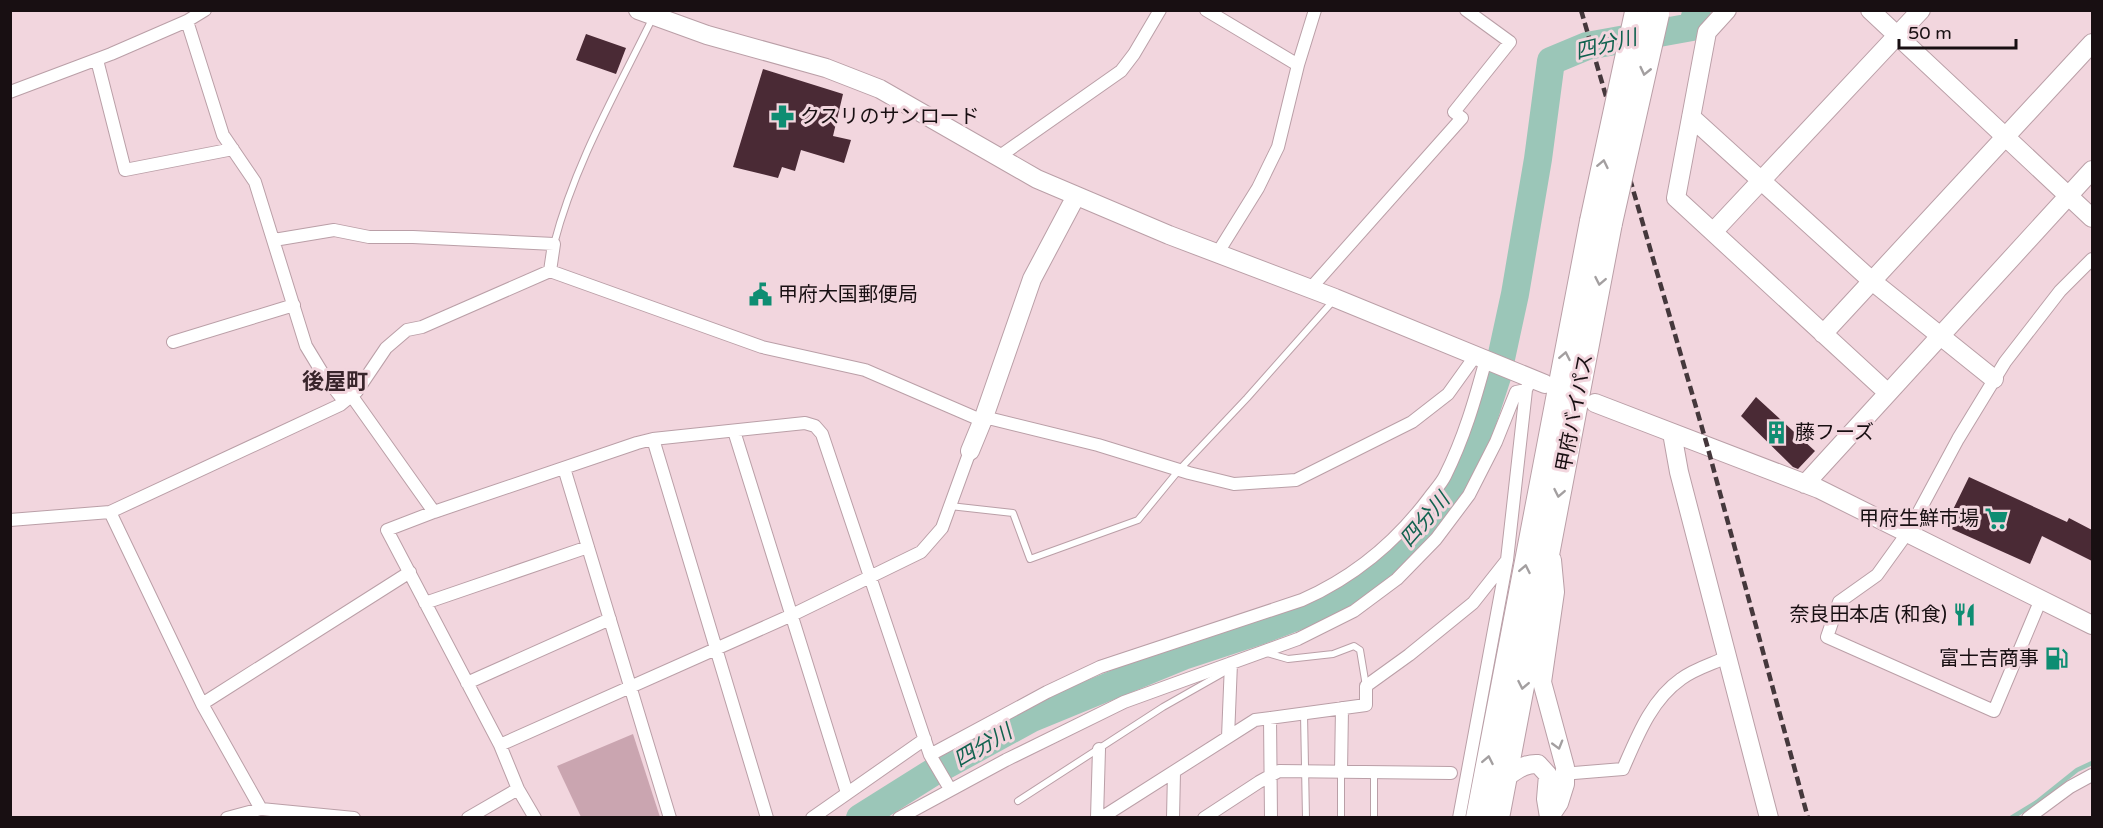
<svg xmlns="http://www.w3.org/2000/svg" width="2103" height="828" viewBox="0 0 2103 828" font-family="'Varela Round','Noto Sans JP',sans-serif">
  <rect width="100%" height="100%" fill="#f2d6de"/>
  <!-- green -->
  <path fill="#caa5b0" d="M633 734 660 817H581L557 766Z"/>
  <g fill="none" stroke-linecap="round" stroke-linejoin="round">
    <!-- stream -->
    <path stroke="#9bc6b8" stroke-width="4.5" d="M2011 818 2037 802 2077 770 2092 763"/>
    <!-- river -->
    <path stroke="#9bc6b8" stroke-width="28" d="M860 818 935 771 1032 718 1183 656 1259 631 1325 606 1377 574 1417 534 1449 495 1477 438 1497 377 1515 294 1538 159 1551 61 1587 46 1692 27 1697 10"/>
  </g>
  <!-- building -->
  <path fill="#4a2a35" d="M586 34 626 48 616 74 576 60Z
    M763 69 843 94 833 136 851 140 844 163 801 150 795 171 782 167 778 178 733 167Z
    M1756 397 1815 451 1798 469 1793 467 1741 416Z
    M1969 477 2067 522 2069 518 2092 530V561L2042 536 2030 564 1945 526Z"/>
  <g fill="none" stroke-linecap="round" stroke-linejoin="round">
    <defs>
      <path id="lane" d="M554 244C575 163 617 91 653 17
        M950 506 1013 513 1030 559 1138 520 1179 470 1247 398 1333 301
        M1267 653 1288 659 1333 654 1354 646 1360 650 1366 686
        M1304 714 1306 818
        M1374 772V818
        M1018 801 1163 707 1230 669
        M1341 818V772"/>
      <path id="street" d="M1206 10 1298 65
        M187 21 223 135 255 182 306 346 323 374 344 401
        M97 60 125 170 233 149
        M10 92 111 54 187 21 205 10
        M1000 156 1121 71 1134 54 1160 10
        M274 240 334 230 369 237H413L554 244 550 271
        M1217 254 1258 188 1278 147 1298 65 1315 10
        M1310 289 1462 118 1454 112 1510 42 1466 10
        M173 342 294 305
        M351 395 434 512
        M984 417 1098 445 1189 473 1234 484 1296 480 1412 422 1448 394 1476 355
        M734 431 847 793
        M653 439 767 818
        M564 468 670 818
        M110 512 202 704 261 809
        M10 520 110 512 340 405 357 391 386 348 407 330 422 327 550 271 762 347 865 370 983 421
        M2041 599 1994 711 1827 637 1839 602 1877 575 1908 532 1958 439 2005 362 2060 291 2092 259
        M425 603 588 547
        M467 683 610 619
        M202 704 410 572
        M1270 718 1271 818
        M1228 737 1231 663
        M500 745 792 615 921 552 942 528 970 451
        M930 755 1047 692 1100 667 1302 600C1352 578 1396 542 1429 498 1434 491 1441 484 1445 476 1464 438 1475 400 1486 359
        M1341 772 1342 708
        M1574 773 1623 769C1637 737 1651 700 1681 679 1694 669 1712 664 1727 657
        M227 818 261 809 354 818
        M468 818 518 789
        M535 818 518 789 500 745 387 530 434 512 637 443 653 439 805 423 815 426 822 434 930 755 950 789
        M812 818 925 739
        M899 818 1006 760 1124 702 1298 639 1354 611 1397 579 1436 539 1469 495 1496 442 1516 392 1526 390
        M1097 818 1099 749
        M1101 818 1255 720 1366 705V686L1409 655 1473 603 1507 560
        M1173 818 1174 772
        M1204 818 1259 782 1279 771 1451 773
        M1459 818 1507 560 1526 390 1529 383
        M2028 818 2070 787 2092 775"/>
      <path id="secondary" d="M638 10 707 35 826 68 880 89 1037 179 1169 235 1335 298 1545 384
        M1727 10 1707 32 1676 198 1888 393
        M1870 10 2092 218
        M1691 117 1872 281 1994 379
        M1713 232 1921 10
        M1823 334 2092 43
        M1595 403 1819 489 2092 625
        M1672 433 1679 472 1769 818
        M970 451 984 417 1032 279 1076 196
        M1805 484 2092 170
        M1506 777C1517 770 1525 763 1538 764L1548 775 1546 799 1549 817
        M1549 818 1559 803 1565 784V767L1542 682 1555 592 1552 560"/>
      <path id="highway" d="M1477 818 1591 221
        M1498 818 1611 223"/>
    </defs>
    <!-- lane casing -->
    <use href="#lane" stroke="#ba9fa7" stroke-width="8"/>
    <!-- street casing -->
    <use href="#street" stroke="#ba9fa7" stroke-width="14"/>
    <!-- secondary casing -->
    <use href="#secondary" stroke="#ba9fa7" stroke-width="20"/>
    <!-- highway casing -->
    <use href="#highway" stroke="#ba9fa7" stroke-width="24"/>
    <!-- lane -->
    <use href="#lane" stroke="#fff" stroke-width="6"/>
    <!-- street -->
    <use href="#street" stroke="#fff" stroke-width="12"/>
    <!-- secondary -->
    <use href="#secondary" stroke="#fff" stroke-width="18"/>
    <!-- highway -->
    <use href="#highway" stroke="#fff" stroke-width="22"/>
    <!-- rail -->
    <path stroke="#45383c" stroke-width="4.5" stroke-dasharray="9 4.5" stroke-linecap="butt" d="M1581 10 1707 445 1808 818"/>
    <defs>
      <path id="highway-bridge" d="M1591 221 1636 12
        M1611 223 1658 14"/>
    </defs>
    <!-- highway-bridge casing -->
    <use href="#highway-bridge" stroke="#ba9fa7" stroke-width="24" stroke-linecap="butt"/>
    <!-- highway-bridge -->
    <use href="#highway-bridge" stroke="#fff" stroke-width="22"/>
  </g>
  <!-- one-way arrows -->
  <defs><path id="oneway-chevron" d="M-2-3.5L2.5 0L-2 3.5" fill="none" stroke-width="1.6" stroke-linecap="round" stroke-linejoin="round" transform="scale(1.5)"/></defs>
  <g stroke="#a39fa0">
    <use href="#oneway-chevron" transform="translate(1645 71) rotate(103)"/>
    <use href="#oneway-chevron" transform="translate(1603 164) rotate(-78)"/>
    <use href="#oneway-chevron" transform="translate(1600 281) rotate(101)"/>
    <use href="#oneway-chevron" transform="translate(1565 356) rotate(-79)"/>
    <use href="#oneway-chevron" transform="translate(1559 493) rotate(101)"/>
    <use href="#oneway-chevron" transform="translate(1525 569) rotate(-79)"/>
    <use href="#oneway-chevron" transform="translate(1523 685) rotate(101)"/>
    <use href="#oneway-chevron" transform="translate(1558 745) rotate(74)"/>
    <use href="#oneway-chevron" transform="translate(1488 760) rotate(-79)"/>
  </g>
  <!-- icons -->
  <defs>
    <symbol id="pharmacy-bare" viewBox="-9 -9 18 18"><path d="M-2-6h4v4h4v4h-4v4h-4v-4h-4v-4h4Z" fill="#0e8d72" stroke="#f2d6de" stroke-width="2.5" paint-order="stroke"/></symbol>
    <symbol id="civic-bare" viewBox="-9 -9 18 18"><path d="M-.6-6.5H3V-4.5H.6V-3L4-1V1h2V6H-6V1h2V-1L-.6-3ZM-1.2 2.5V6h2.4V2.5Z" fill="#0e8d72" stroke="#f2d6de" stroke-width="2.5" paint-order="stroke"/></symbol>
    <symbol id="building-bare" viewBox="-9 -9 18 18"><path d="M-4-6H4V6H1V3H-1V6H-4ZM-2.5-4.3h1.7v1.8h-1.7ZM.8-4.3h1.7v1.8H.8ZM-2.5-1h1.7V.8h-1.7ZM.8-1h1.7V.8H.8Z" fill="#0e8d72" stroke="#f2d6de" stroke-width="2.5" paint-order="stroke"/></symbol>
    <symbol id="supermarket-bare" viewBox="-9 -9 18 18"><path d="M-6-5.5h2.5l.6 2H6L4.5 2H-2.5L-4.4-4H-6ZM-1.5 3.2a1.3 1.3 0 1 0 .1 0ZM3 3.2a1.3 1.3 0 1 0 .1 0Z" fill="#0e8d72" stroke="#f2d6de" stroke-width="2.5" paint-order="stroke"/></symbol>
    <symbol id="restaurant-bare" viewBox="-9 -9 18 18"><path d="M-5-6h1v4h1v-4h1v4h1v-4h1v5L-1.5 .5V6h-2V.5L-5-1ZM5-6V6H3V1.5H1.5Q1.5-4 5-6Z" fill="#0e8d72" stroke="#f2d6de" stroke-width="2.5" paint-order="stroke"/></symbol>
    <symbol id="fuel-bare" viewBox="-9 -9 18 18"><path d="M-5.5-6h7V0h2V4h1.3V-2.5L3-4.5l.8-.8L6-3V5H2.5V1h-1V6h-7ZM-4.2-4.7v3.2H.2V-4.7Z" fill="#0e8d72" stroke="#f2d6de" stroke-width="2.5" paint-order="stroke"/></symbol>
  </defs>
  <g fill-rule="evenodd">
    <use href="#pharmacy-bare" x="766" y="100" width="33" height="33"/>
    <use href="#civic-bare" x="744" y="278" width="33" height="33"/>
    <use href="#building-bare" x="1760" y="416" width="33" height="33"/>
    <use href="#supermarket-bare" x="1980" y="502" width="33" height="33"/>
    <use href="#restaurant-bare" x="1948" y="598" width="33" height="33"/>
    <use href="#fuel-bare" x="2040" y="642" width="33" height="33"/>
  </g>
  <g text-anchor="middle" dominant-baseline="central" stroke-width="6" stroke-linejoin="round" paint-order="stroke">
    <!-- poi labels -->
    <g font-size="20" fill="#180f12" stroke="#f2d6de" text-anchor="start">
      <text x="800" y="117">クスリのサンロード</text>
      <text x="778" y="295">甲府大国郵便局</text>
      <text x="1795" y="433">藤フーズ</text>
      <text x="1979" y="519" text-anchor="end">甲府生鮮市場</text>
      <text x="1947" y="615" text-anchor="end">奈良田本店 (和食)</text>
      <text x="2039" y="659" text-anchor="end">富士吉商事</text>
    </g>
    <!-- street labels -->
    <g font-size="20" fill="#180f12" stroke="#f2d6de">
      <text transform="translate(1575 413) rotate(-79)">甲府バイパス</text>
    </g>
    <!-- water labels -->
    <g font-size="21" font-style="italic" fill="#11624f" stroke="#f2d6de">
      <text transform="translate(1606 45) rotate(-14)">四分川</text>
      <text transform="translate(1425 520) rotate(-49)">四分川</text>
      <text transform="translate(983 746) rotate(-30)">四分川</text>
    </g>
    <!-- quarter labels -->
    <g font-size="22" font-weight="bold" fill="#39252b" stroke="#f2d6de">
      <text x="335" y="382">後屋町</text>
    </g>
  </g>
  <!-- border -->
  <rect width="2103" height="828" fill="none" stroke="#180f12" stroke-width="24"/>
  <!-- scale -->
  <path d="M1899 39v9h117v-9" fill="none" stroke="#180f12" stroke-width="3"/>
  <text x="1908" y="39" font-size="18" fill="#180f12" stroke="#f2d6de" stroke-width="4.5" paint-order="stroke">50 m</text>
</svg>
